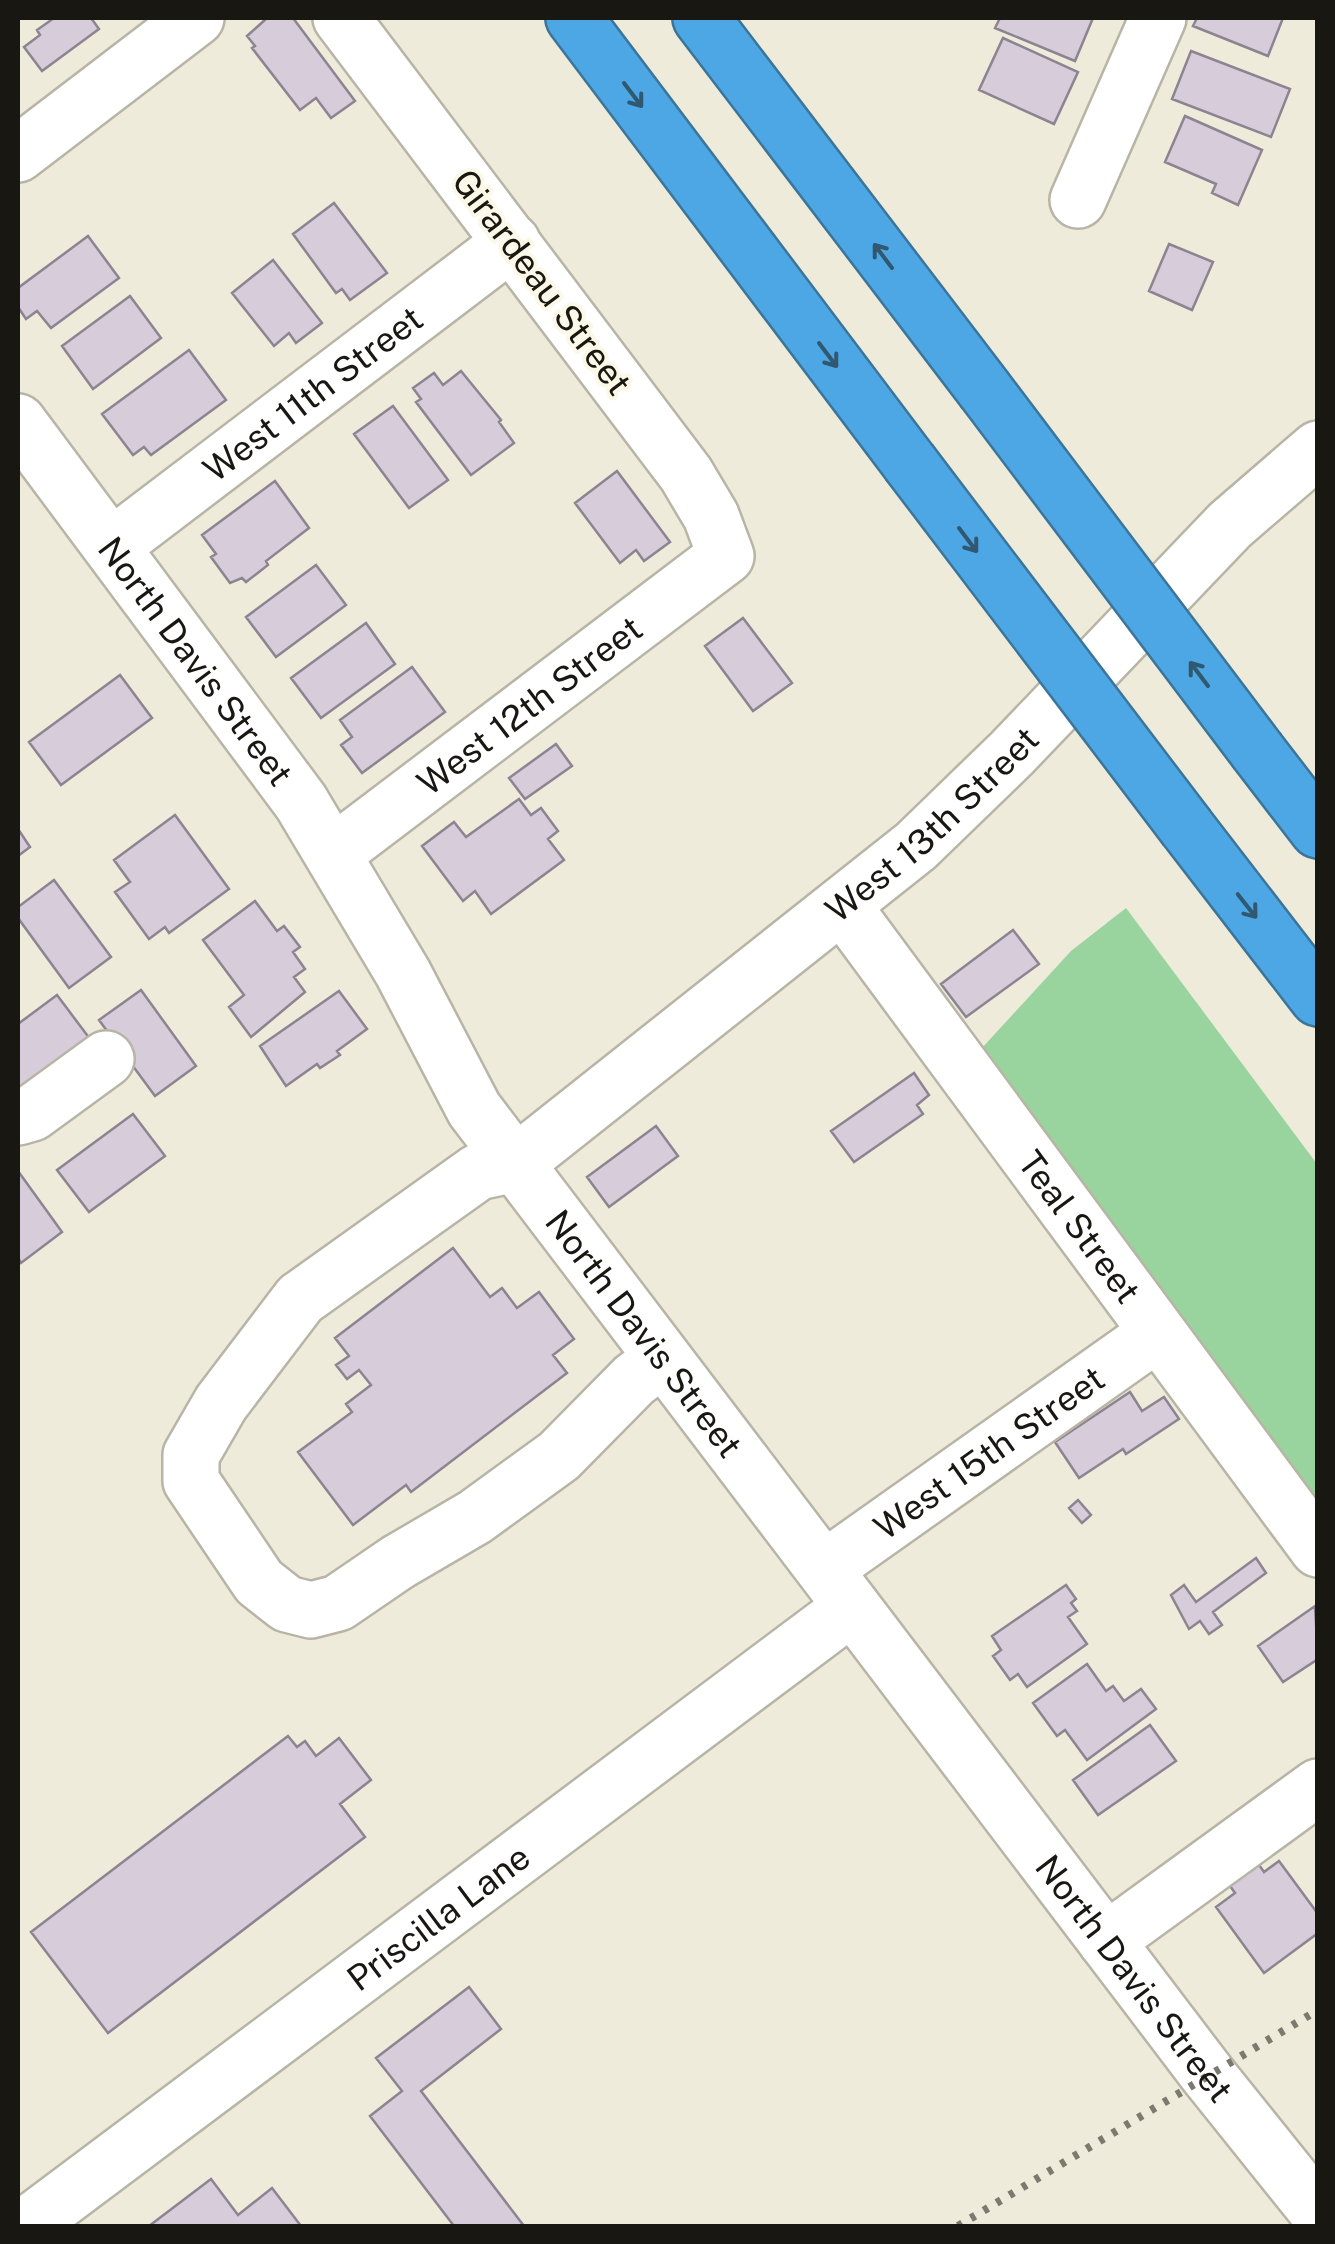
<svg xmlns="http://www.w3.org/2000/svg" width="1335" height="2244" viewBox="0 0 1335 2244" font-family="'Public Sans',sans-serif">
  <rect width="100%" height="100%" fill="#eeebda"/>
  <!-- green -->
  <path fill="#99d49e" d="M1126 908 1317 1164V1500L981 1049 1071 951Z"/>
  <!-- building -->
  <path fill="#d6ccda" stroke="#8c8491" stroke-width="2.5" d="M54 18H91L99 29 42 71 24 47 40 35 37 30Z
    M267 18H293L355 101 331 118 316 98 300 110 252 48 255 46 247 36Z
    M1000 18H1093L1075 61 995 28Z
    M1197 18H1283L1268 56 1193 26Z
    M1003 38 1078 72 1054 124 979 90Z
    M1191 51 1290 89 1271 137 1172 99Z
    M1185 116 1262 150 1238 205 1212 193 1216 184 1165 162Z
    M334 203 387 273 350 300 342 289 336 293 293 234Z
    M88 236 119 278 51 328 37 311 26 319 18 307V288Z
    M1169 244 1213 262 1192 310 1149 291Z
    M273 260 322 323 296 343 289 333 274 346 232 293Z
    M130 296 161 338 93 389 62 346Z
    M189 350 226 400 151 455 144 447 133 455 102 414Z
    M461 371 501 420 499 422 514 443 471 475 416 402 421 399 413 388 434 373 443 385Z
    M393 406 448 480 409 508 354 434Z
    M617 471 670 542 644 561 636 550 620 563 575 503Z
    M275 481 309 528 266 561 268 565 246 582 242 578 230 583 211 557 216 554 202 535Z
    M316 565 346 605 276 657 246 617Z
    M743 618 792 683 753 711 705 646Z
    M366 623 395 664 321 718 291 678Z
    M412 667 445 712 362 773 341 745 352 737 340 720Z
    M120 675 152 718 61 785 29 742Z
    M556 744 572 766 525 799 509 778Z
    M519 799 531 815 541 808 558 831 548 839 564 860 491 914 475 891 463 901 422 846 454 822 466 837Z
    M175 815 229 889 169 933 165 927 149 939 115 892 130 882 114 860Z
    M18 829 30 847 18 856Z
    M54 880 111 957 69 988 18 918V907Z
    M255 901 277 931 284 926 300 947 293 952 305 969 294 977 305 992 251 1037 229 1007 244 995 203 940Z
    M1013 930 1039 964 966 1017 941 984Z
    M141 990 196 1066 155 1096 99 1020Z
    M339 991 367 1029 337 1051 340 1055 320 1068 317 1064 286 1086 260 1046Z
    M57 995 90 1039 18 1092V1024Z
    M914 1073 929 1095 917 1105 923 1114 854 1162 831 1131Z
    M133 1114 165 1156 89 1212 57 1170Z
    M656 1126 678 1156 609 1207 587 1177Z
    M18 1171 62 1232 21 1263 18 1258Z
    M453 1248 490 1297 502 1288 517 1308 539 1292 574 1339 553 1355 567 1373 411 1492 406 1485 353 1525 298 1452 352 1412 346 1404 371 1385 359 1370 347 1379 336 1365 349 1356 335 1338Z
    M1130 1392 1142 1411 1164 1397 1179 1419 1126 1454 1123 1449 1079 1478 1055 1442Z
    M1078 1500 1091 1515 1082 1523 1069 1508Z
    M1256 1558 1266 1573 1213 1612 1222 1625 1209 1634 1200 1621 1189 1629 1171 1595 1184 1585 1196 1602Z
    M1066 1585 1076 1599 1071 1603 1077 1611 1068 1617 1087 1644 1027 1687 1018 1674 1010 1680 993 1656 1001 1650 992 1636Z
    M1315 1606 1318 1659 1283 1682 1258 1646Z
    M1087 1664 1106 1691 1113 1686 1124 1701 1141 1689 1156 1709 1087 1760 1065 1730 1057 1736 1033 1703Z
    M1150 1725 1176 1761 1098 1815 1073 1780Z
    M288 1736 297 1747 305 1741 316 1756 339 1738 371 1780 340 1804 365 1837 108 2033 31 1932Z
    M1279 1861 1318 1914V1933L1264 1973 1216 1907 1235 1893 1228 1883 1257 1862 1264 1872Z
    M469 1987 501 2029 421 2091 524 2226H454L370 2116 402 2091 376 2058Z
    M211 2179 238 2215 272 2188 301 2226H149Z"/>
  <g fill="none" stroke-linecap="round" stroke-linejoin="round">
    <defs>
      <g id="minor">
        <path d="M18 154 196 18"/>
        <path d="M1078 200 1158 18"/>
        <path id="s1" d="M18 422 301 802 403 973 474 1109 1208 2075 1318 2212"/>
        <path id="s2" d="M112 546 512 242"/>
        <path id="s3" d="M334 853 726 556 711 516 686 474 341 18"/>
        <path id="s4" d="M842 905 1318 1549"/>
        <path d="M18 1117 32 1113 106 1059"/>
        <path id="s5" d="M663 1358 634 1380 559 1456 475 1517 398 1562 338 1603 311 1610 287 1604 259 1582 191 1481V1455L221 1403 300 1299 478 1172 515 1164 916 846 1012 753 1230 525 1318 449"/>
        <path id="s6" d="M824 1569 1156 1334"/>
        <path d="M1106 1941 1318 1787"/>
        <path id="s7" d="M26 2226 852 1607"/>
      </g>
      <path id="highway" d="M574 18 909 462
        M701 18 984 389
        M1258 752 1318 830
        M1187 828 1318 998"/>
    </defs>
    <!-- minor casing -->
    <use href="#minor" stroke="#b8b5a6" stroke-width="60"/>
    <!-- highway casing -->
    <use href="#highway" stroke="#3b759a" stroke-width="60"/>
    <!-- minor -->
    <use href="#minor" stroke="#fff" stroke-width="55"/>
    <!-- highway -->
    <use href="#highway" stroke="#4da7e4" stroke-width="55"/>
    <!-- rail -->
    <path stroke="#7c7a6f" stroke-width="8" stroke-dasharray="5 10" stroke-linecap="butt" d="M958 2226 1318 2010"/>
    <defs>
      <path id="highway-bridge" d="M984 389 1258 752
        M909 462 1187 828"/>
    </defs>
    <!-- highway-bridge casing -->
    <use href="#highway-bridge" stroke="#3b759a" stroke-width="60" stroke-linecap="butt"/>
    <!-- highway-bridge -->
    <use href="#highway-bridge" stroke="#4da7e4" stroke-width="55"/>
  </g>
  <!-- one-way arrows -->
  <defs><path id="oneway-shaft" d="M-6 0H5M1.5-3L5.5 0L1.5 3" fill="none" stroke-width="1.6" stroke-linecap="round" stroke-linejoin="round" transform="scale(2.5)"/></defs>
  <g stroke="#305870">
    <use href="#oneway-shaft" transform="translate(633 95) rotate(53)"/>
    <use href="#oneway-shaft" transform="translate(883 256) rotate(-127)"/>
    <use href="#oneway-shaft" transform="translate(828 355) rotate(53)"/>
    <use href="#oneway-shaft" transform="translate(968 540) rotate(53)"/>
    <use href="#oneway-shaft" transform="translate(1199 674) rotate(-127)"/>
    <use href="#oneway-shaft" transform="translate(1247 906) rotate(52)"/>
  </g>
  <g text-anchor="middle" dominant-baseline="central" stroke-width="8" stroke-linejoin="round" paint-order="stroke">
    <!-- street labels -->
    <g font-size="35" fill="#191712" stroke="#fbf8e8">
      <text transform="translate(542 282) rotate(53)">Girardeau Street</text>
      <text stroke="none"><textPath href="#s2" startOffset="252">West 11th Street</textPath></text>
      <text stroke="none"><textPath href="#s1" startOffset="298">North Davis Street</textPath></text>
      <text stroke="none"><textPath href="#s3" startOffset="245">West 12th Street</textPath></text>
      <text stroke="none"><textPath href="#s5" startOffset="1630">West 13th Street</textPath></text>
      <text stroke="none"><textPath href="#s4" startOffset="400">Teal Street</textPath></text>
      <text stroke="none"><textPath href="#s1" startOffset="1108">North Davis Street</textPath></text>
      <text stroke="none"><textPath href="#s6" startOffset="202">West 15th Street</textPath></text>
      <text stroke="none"><textPath href="#s7" startOffset="515">Priscilla Lane</textPath></text>
      <text stroke="none"><textPath href="#s1" startOffset="1918">North Davis Street</textPath></text>
    </g>
  </g>
  <!-- border -->
  <rect width="1335" height="2244" fill="none" stroke="#191712" stroke-width="40"/>
</svg>
